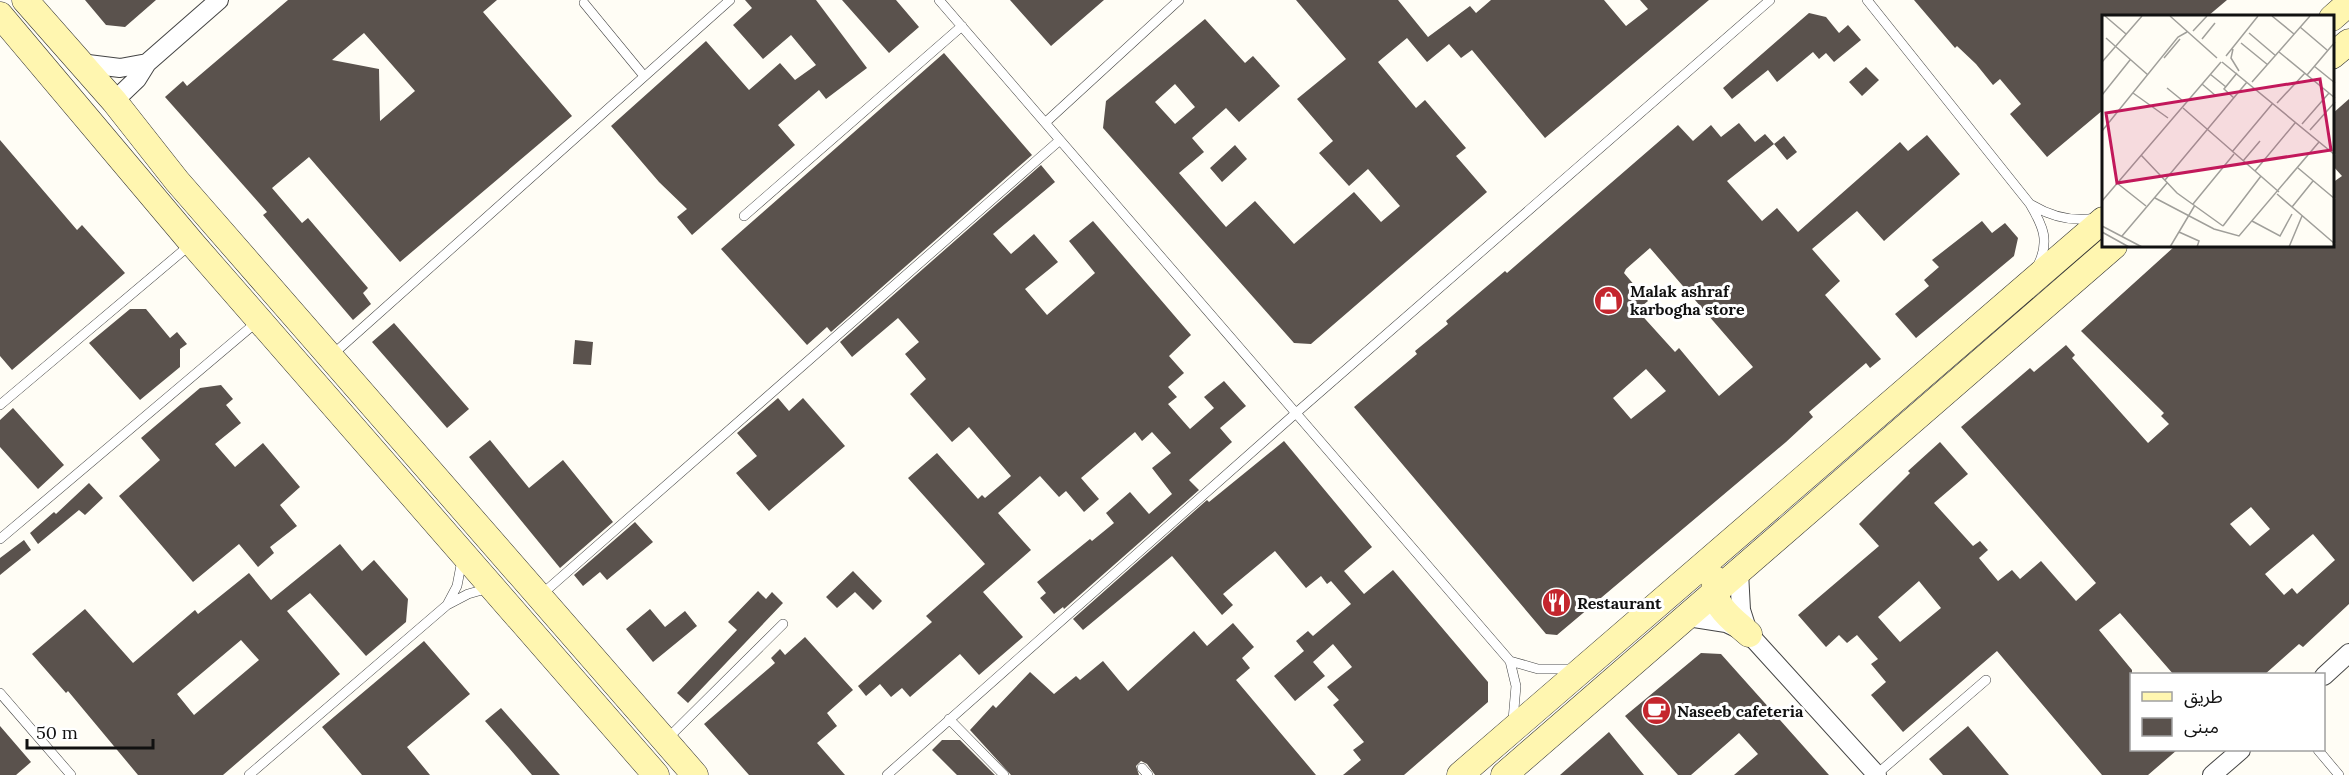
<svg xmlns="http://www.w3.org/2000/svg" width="2349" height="775" viewBox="0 0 2349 775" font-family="Lora,'Noto Sans Arabic',serif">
  <rect width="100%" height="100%" fill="#fffdf5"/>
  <!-- building -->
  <path fill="#5a524d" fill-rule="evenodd" d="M85 0H156L125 27 106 25Z
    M288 0H497L483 12 572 116 400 262 309 157 272 188 302 223 308 218 368 288 363 293 371 304 353 320 263 215 267 212 165 97 183 81 187 86ZM364 33 415 91 380 121 379 69 332 60Z
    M745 0H816L867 68 826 99 819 90 778 125 795 145 692 235 677 217 687 209 659 182 611 126 706 41 749 90 780 63 795 80 816 65 791 35 763 59 733 25 752 8Z
    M842 0H896L919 27 889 53Z
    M1010 0H1104L1051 46Z
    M1296 0H1398L1428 37 1470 6 1476 13 1491 0H1604L1626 26 1648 9 1640 0H1709L1545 138 1472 50 1461 58 1449 44 1427 62 1407 38 1378 62 1416 108 1425 100 1466 148 1456 156 1487 192 1311 344 1294 343 1103 128 1106 101 1205 19 1245 63 1253 56 1280 86 1239 122 1226 108 1192 138 1204 152 1179 173 1226 227 1255 201 1294 244 1354 192 1381 222 1400 206 1368 169 1349 186 1319 153 1333 141 1297 99 1346 59ZM1175 84 1195 107 1175 124 1155 102Z
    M1914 0H2227L2208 16H2103V110L2047 157 2010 114 2021 104 2000 79 1993 85 1976 64 1957 46 1955 48Z
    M1809 13 1826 17 1839 33 1848 25 1861 40 1834 62 1826 53 1819 59 1813 52 1777 82 1768 70 1732 99 1723 88Z
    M944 53 1032 155 831 332 827 327 807 345 721 249Z
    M1866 67 1879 80 1862 96 1849 82Z
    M2349 99V604L2303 647 2299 644 2264 675H2174L2120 613 2099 630 2132 670V750H2177L2148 775H2102L1997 651 1903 732 1871 695 1886 682 1871 664 1878 659 1857 635 1847 643 1839 635 1826 647 1798 615 1879 546 1859 524 1910 473 1908 471 1940 442 1968 474 1934 503 1973 546 1980 541 1988 550 1979 558 1998 581 2012 570 2020 579 2041 561 2076 601 2096 583 1961 427 2030 368 2034 372 2066 345 2075 355 2072 358 2148 443 2169 424 2161 416 2164 413 2081 331 2175 246H2332V183L2342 176 2332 165V114ZM2251 507 2270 529 2250 546 2230 524ZM2313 534 2335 560 2297 594 2292 588 2284 595 2265 574ZM1919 581 1941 608 1900 642 1878 617Z
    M1739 123 1755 142 1765 134 1774 144 1727 181 1762 221 1777 208 1798 232 1900 142 1908 151 1927 135 1960 174 1884 241 1857 211 1812 249 1840 281 1825 295 1881 359 1870 368 1866 363 1809 412 1813 417 1786 442 1557 635 1546 634 1354 407 1417 354 1415 351 1448 324 1446 321 1505 271 1507 273 1678 125 1693 141 1711 125 1721 137ZM1650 248 1753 367 1719 396 1679 348 1675 352 1637 310 1648 301 1624 273 1626 269ZM1646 369 1666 391 1631 419 1613 398Z
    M1784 136 1797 152 1787 160 1774 144Z
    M0 140 77 230 82 225 125 273 12 370 0 356Z
    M1235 145 1247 159 1222 182 1210 168Z
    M1041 165 1055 182 993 234 1011 254 1034 234 1058 262 1025 289 1047 315 1095 273 1069 241 1093 221 1191 335 1169 356 1184 373 1168 387 1177 397 1168 404 1190 429 1214 408 1204 397 1224 381 1246 406 1220 428 1232 442 1189 480 1199 490 1064 609 1063 607 1054 614 1040 598 1046 593 1037 582 1090 539 1092 541 1114 523 1106 513 1130 492 1149 514 1172 494 1152 468 1171 453 1152 432 1142 441 1135 432 1081 478 1099 499 1084 512 1066 491 1059 497 1040 476 998 513 1031 550 983 592 1023 637 979 675 960 654 910 697 902 688 891 697 880 684 866 696 858 686 932 622 926 616 985 564 908 478 937 453 978 499 982 495 985 498 1011 476 969 427 952 442 910 394 926 379 905 354 919 342 898 318 852 357 840 342Z
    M1982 221 1992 233 2005 223 2018 238 2014 256 1916 338 1895 314 1929 286 1924 280 1939 267 1932 260Z
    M130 309H146L170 338 177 332 187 344 180 349V367L140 400 89 343Z
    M394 323 469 409 447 428 372 342Z
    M575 340 593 342 591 365 573 364Z
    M221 385 233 399 226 405 241 423 215 444 235 467 263 443 300 487 280 505 297 526 270 547 274 553 258 567 239 544 193 582 119 496 160 460 141 438 200 388Z
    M778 398 789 411 803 398 845 446 769 511 736 473 757 456 737 433Z
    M13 408 64 465 38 489 0 447V420Z
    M490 440 529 488 563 460 613 522 560 568 469 457Z
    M1284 441 1372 547 1344 571 1364 594 1393 570 1488 682V702L1404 775H1343L1361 760 1353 750 1364 742 1333 705 1339 700 1327 687 1352 667 1333 644 1313 662 1325 676 1295 701 1274 676 1304 651 1296 641 1308 631 1313 636 1351 604 1331 581 1327 584 1321 576 1306 588 1275 551 1223 594 1233 605 1222 615 1172 556 1083 630 1073 619 1207 500 1209 502Z
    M89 483 103 498 85 515 79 510 38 544 30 533 54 512 56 514Z
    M635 522 653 542 607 580 600 572 583 586 574 575Z
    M24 540 31 550 0 575V558Z
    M340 544 362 571 374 560 408 599 406 622 366 656 310 593 287 611 340 674 223 775H138L68 691 66 693 32 654 85 609 133 663 195 610 198 614 249 573 271 600ZM241 640 259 660 194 715 177 694Z
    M853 571 882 601 873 610 855 592 837 608 826 597Z
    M758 591 766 599 772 592 783 603 688 703 677 693 737 630 728 622Z
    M650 609 665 627 685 611 697 626 653 662 626 629Z
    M1233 623 1254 647 1242 658 1250 668 1236 680 1316 775H1155L1147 764 1141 761 1136 766 1139 775H1011L970 730 993 705 996 708 1030 672 1054 694 1076 676 1080 680 1103 661 1128 691 1194 631 1207 646Z
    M805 637 853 690 827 713 837 726 817 743 845 775H749L704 724 775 663 771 658 780 649 785 655Z
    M424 641 470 694 407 747 430 775H362L322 727Z
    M1701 653 1721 654 1829 775H1734L1758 754 1739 733 1691 775H1678L1625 716Z
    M501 708 524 734 560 775H532L509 748 485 721Z
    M0 726 31 762 16 775H0Z
    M1968 726 2009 775H1943L1929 759Z
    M1609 732 1644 775H1560Z
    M942 740H960L995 775H957L932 750Z"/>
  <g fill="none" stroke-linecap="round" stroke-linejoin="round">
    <defs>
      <path id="lane" d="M939 0 1510 661 1516 686 1513 720
        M1867 0 2030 204C2043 226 2050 241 2038 265
        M584 3 644 76
        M1046 122 1179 0
        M2032 205C2052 217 2073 222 2096 218
        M744 216 962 26
        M331 356 730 0
        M0 405 191 244
        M0 539 258 321
        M541 595 1060 140
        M448 603 457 586 462 560
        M1510 661 1538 669H1572
        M0 693 71 775
        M949 719 1004 775
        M667 739 783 624
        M2318 750 2339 775
        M1142 768 1148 775
        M1877 774 1986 680
        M249 775 447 605 468 594 489 588
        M887 775 1296 413 1770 0"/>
      <path id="street" d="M80 63 120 68 147 63
        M114 101 137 79 147 63 219 0
        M1739 572 1741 610 1748 632
        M1688 617 1726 623 1749 634 1877 775
        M2324 676 2349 653
        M2212 775 2241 750"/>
      <path id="secondary" d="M25 0 114 101 177 181 695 775
        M0 15 192 243 656 775
        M2332 18 2349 3
        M2332 56 2349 42
        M1715 579C1711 606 1731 618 1749 634
        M1460 775 2103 220
        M1504 775 2114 246"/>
    </defs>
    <!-- lane casing -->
    <use href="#lane" stroke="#444" stroke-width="10"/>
    <!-- street casing -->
    <use href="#street" stroke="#444" stroke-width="20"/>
    <!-- secondary casing -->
    <use href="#secondary" stroke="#333" stroke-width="27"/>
    <!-- lane -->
    <use href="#lane" stroke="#fff" stroke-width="9"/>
    <!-- street -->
    <use href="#street" stroke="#fff" stroke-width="18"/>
    <!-- secondary -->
    <use href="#secondary" stroke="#fff6b0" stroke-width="26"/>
  </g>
  <!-- icons -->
  <defs>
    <symbol id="shop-disc" viewBox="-11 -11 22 22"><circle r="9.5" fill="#c4262e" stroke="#fff"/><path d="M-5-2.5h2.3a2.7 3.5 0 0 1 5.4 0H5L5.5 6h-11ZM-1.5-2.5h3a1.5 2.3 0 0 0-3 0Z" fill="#fff"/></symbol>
    <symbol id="restaurant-disc" viewBox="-11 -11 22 22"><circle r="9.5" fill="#c4262e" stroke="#fff"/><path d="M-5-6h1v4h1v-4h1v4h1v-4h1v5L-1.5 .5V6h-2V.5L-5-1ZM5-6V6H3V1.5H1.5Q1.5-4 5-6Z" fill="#fff"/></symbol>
    <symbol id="cafe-disc" viewBox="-11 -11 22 22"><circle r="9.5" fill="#c4262e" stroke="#fff"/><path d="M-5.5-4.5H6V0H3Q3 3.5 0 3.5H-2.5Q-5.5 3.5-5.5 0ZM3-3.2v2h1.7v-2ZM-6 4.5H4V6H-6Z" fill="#fff"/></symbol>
  </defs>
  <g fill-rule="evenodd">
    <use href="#shop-disc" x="1592" y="284" width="33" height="33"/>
    <use href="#restaurant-disc" x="1540" y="586" width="33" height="33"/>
    <use href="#cafe-disc" x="1640" y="694" width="33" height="33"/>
  </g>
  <g text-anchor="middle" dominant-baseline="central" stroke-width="6" stroke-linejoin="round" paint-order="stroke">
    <!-- poi labels -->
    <g font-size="16" font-weight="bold" fill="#111" stroke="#fff" text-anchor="start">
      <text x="1630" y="291">Malak ashraf<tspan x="1630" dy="18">karbogha store</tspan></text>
      <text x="1577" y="603">Restaurant</text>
      <text x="1677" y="711">Naseeb cafeteria</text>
    </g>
  </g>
  <!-- overview -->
  <g transform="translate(2102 15)">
    <rect width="232" height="232" fill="#fffdf5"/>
    <path fill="none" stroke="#a09f9a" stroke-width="1.5" d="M3 1 24 19M68 1 115 43M170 1 192 19M198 12 225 35M91 16 105 1M147 18 174 41M4 23 46 60M100 24 113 8M139 28 166 50M131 34 129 43 137 56M177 37 233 83M124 41 156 1M62 43 78 24M0 47 40 1M120 47 233 140M212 51 233 68M108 59 124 72M205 60 233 27M150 67 208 1M100 69 114 81M65 73 81 86M31 78 66 103M0 80 28 45M132 83 122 74 135 58M175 88 203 58M81 93 177 177M200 109 227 78M208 115 233 87M0 116 76 22 85 17M130 137 171 88M39 140 75 178 121 211M141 146 158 126M196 153 233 184M153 156 193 108M63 165 145 67M15 168 44 191M175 179 233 229M53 183 112 214 137 221 217 127M0 186 119 47M91 189 132 139M190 192 211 166M150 206 178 221 190 199M0 211 40 232M121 211 159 161M0 217 27 232M77 217 97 226 95 232M20 221 65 168M68 232 93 190M187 232 200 201"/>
    <path fill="#c2185b" fill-opacity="0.15" stroke="#c2185b" stroke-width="3" d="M218 64 229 135 15 168 4 98Z"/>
    <rect width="232" height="232" fill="none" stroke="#111" stroke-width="3"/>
  </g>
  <!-- legend -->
  <rect x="2130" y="673" width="195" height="78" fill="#ffffff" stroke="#a0a0a0" stroke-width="1.5"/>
  <rect x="2142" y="692" width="30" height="9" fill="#fff6b0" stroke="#a0a0a0" stroke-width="1.5"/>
  <text x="2184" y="703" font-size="18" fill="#111111">طريق</text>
  <rect x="2142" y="718" width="30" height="18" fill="#5a524d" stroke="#a0a0a0" stroke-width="1.5"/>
  <text x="2184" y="733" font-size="18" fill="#111111">مبنى</text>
  <!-- scale -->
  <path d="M27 739v9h126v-9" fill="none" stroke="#111111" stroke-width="3"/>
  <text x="36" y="739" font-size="18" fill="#111111" stroke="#ffffff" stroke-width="4.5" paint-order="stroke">50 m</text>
</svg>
